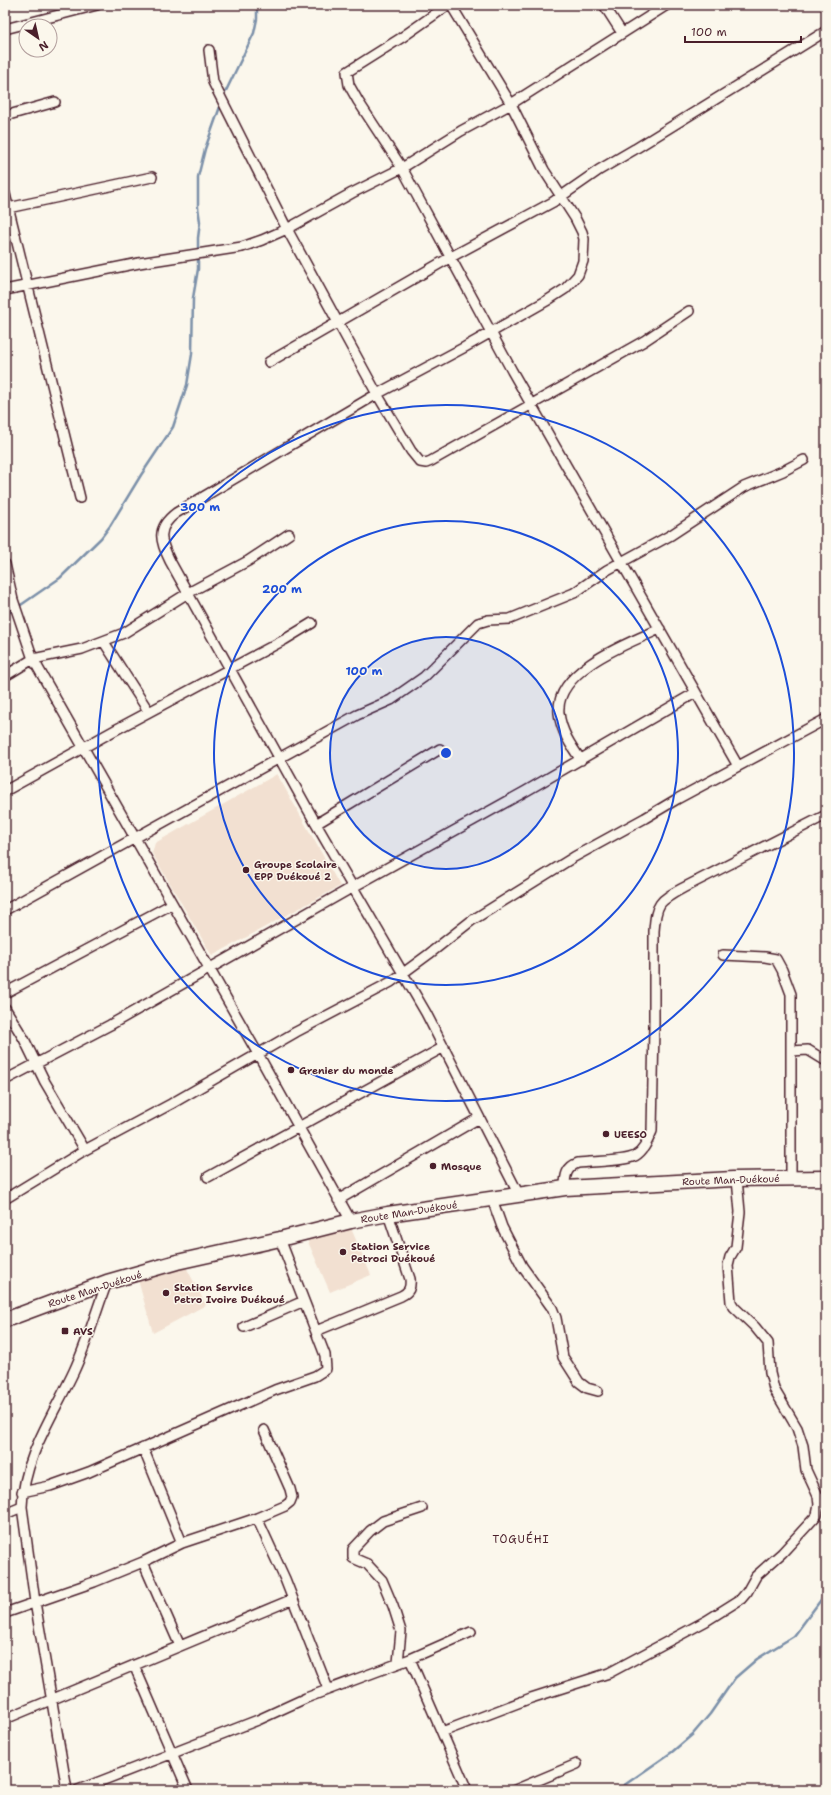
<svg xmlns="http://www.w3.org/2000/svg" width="831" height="1795" viewBox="0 0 831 1795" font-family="'Shantell Sans',sans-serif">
  <rect width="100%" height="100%" fill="#fbf7ec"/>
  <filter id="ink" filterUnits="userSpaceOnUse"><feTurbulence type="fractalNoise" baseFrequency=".025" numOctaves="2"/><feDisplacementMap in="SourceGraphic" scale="8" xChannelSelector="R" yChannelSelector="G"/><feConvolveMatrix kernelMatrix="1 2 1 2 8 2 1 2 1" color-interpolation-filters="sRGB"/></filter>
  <g filter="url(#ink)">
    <!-- built -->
    <path fill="#f2e0d1" d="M277 774 340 886 212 956 152 853 155 843Z
      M350 1226 371 1275 330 1292 305 1235Z
      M185 1265 206 1305 153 1333 138 1280Z"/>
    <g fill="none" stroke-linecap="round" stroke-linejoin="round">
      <!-- stream -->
      <path stroke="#7b90a9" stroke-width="2.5" d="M223 97 254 33 257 19V5
        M18 607 60 578 101 538 110 526 141 475 173 427 187 385 192 354 193 298 198 269V238L200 222 198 207V177L205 149 221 104
        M5 614 14 610
        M619 1790 623 1786 672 1752 693 1734 710 1714 735 1678 757 1659 794 1636 826 1593"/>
      <defs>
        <path id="minor" d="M448 5 401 38 347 72 349 85 358 101 402 168 512 371 738 766
          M451 5 511 104 544 170 575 218 582 232 584 239 583 261 578 275 565 289 548 300 465 347 377 394 176 513C156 528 160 541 170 561L316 824 426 1013 519 1195
          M604 5 622 33
          M5 29 97 5
          M209 50 213 82 287 229 377 394 411 451 420 462 426 463 431 461 644 341 689 311
          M5 116 55 102
          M5 194 80 498
          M8 208 152 177
          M5 290 139 263 242 247 262 240 287 229 352 193 402 168 461 131 511 104 667 5
          M269 362 451 257 553 202 599 170 635 149 826 31
          M5 564 13 600 33 659 258 1054 351 1221
          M104 642 149 712
          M5 676 33 659 82 649 124 633 188 593 248 561 289 534
          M581 760C571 746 561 731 559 713 555 670 628 643 660 629
          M5 791 117 729 284 640 312 623
          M316 824 440 749
          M5 910 357 715 391 700 424 677 478 623 488 620 510 619 574 593 607 570 671 535 744 487 783 471 804 460
          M723 955 765 957 776 959 782 970 791 994V1178
          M5 993 172 904
          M5 1008 24 1039 45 1082 85 1150
          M791 1051 808 1050 826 1061
          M5 1080 110 1025 353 887 526 791 695 693
          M208 1177 444 1047
          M565 1188C565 1176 566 1167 578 1163 592 1161 623 1162 635 1156 644 1151 648 1140 652 1131L654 1027V931C656 903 659 901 683 888L826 815
          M5 1199 85 1150 171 1104 296 1032 391 982 429 954 471 921 574 857 645 818 677 799 826 719
          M492 1199 502 1227 522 1266 552 1308 556 1318 563 1357 579 1382 587 1388 598 1391
          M338 1200 479 1118
          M244 1327 304 1301
          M316 1331 401 1296C409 1292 411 1288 410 1279L388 1214
          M143 1448 182 1543
          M22 1492 50 1486 89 1472 275 1390 315 1376 326 1369 325 1355 280 1239
          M5 1514 22 1507
          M257 1518 285 1579 328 1689
          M143 1562 180 1646
          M5 1613 94 1582 143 1562 182 1543 257 1518 285 1506 290 1502 292 1497 290 1489 264 1430
          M410 1659 467 1790
          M398 1663 401 1631 393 1606 382 1580 367 1564 353 1558V1549L370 1531 383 1521 422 1508
          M134 1665 188 1790
          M5 1719 293 1599
          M442 1732 531 1698 609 1673 706 1621 741 1599 747 1592 756 1576 782 1553 817 1515 819 1505 818 1496 806 1470 803 1446 797 1428 774 1389 770 1373 768 1343 755 1327 734 1307 731 1302 728 1265 730 1257 736 1247 740 1212 737 1179
          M67 1790 35 1602 22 1507C23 1458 54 1414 74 1371 87 1343 96 1312 107 1282
          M78 1790 258 1720 306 1698 410 1659 471 1632
          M515 1790 577 1764"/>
        <path id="primary" d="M5 1320 107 1282 177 1262 280 1239 351 1221 388 1214 565 1188 733 1179 826 1178"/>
      </defs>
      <!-- minor casing -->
      <use href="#minor" stroke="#4a1f2b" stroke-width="12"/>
      <!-- primary casing -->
      <use href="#primary" stroke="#4a1f2b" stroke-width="17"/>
      <!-- minor -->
      <use href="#minor" stroke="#fbf7ec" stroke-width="9"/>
      <!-- primary -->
      <use href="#primary" stroke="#fbf7ec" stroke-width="14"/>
    </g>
  </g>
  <!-- distance rings -->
  <circle cx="446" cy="753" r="116" fill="#1d4ed8" fill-opacity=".12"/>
  <g fill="none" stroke="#1d4ed8" stroke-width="2">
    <circle cx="446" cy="753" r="116"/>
    <circle cx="446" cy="753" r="232"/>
    <circle cx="446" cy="753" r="348"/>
  </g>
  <!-- markers -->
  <g fill="#4a1f2b" stroke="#fbf7ec" stroke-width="1.5">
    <circle cx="246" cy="870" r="4"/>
    <circle cx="291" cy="1070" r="4"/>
    <circle cx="606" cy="1134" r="4"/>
    <circle cx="433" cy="1166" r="4"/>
    <circle cx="343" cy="1252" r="4"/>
    <circle cx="166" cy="1293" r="4"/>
    <rect x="61" y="1327" width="8" height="8" rx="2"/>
  </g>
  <g text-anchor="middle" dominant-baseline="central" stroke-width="3" stroke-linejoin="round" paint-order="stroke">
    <!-- poi labels -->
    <g font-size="10" font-weight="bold" fill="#4a1f2b" stroke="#fbf7ec" text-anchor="start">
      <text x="254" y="864">Groupe Scolaire<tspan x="254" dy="12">EPP Duékoué 2</tspan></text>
      <text x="299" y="1070">Grenier du monde</text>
      <text x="614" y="1134">UEESO</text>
      <text x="441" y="1166">Mosque</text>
      <text x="351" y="1246">Station Service<tspan x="351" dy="12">Petroci Duékoué</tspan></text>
      <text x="174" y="1287">Station Service<tspan x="174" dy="12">Petro Ivoire Duékoué</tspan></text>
      <text x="73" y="1331">AVS</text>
    </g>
    <!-- street labels -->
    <g font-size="10" fill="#4a1f2b" stroke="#fbf7ec">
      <text transform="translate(731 1180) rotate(-2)">Route Man-Duékoué</text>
      <text transform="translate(409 1212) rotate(-9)">Route Man-Duékoué</text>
      <text transform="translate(95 1289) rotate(-18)">Route Man-Duékoué</text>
    </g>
    <!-- neighbourhood labels -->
    <g font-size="11" letter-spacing="1" fill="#4a1f2b" stroke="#fbf7ec">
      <text x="521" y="1539">TOGUÉHI</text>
    </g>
  </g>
  <circle cx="446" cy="753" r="6" fill="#1d4ed8" stroke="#fbf7ec" stroke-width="2"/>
  <g font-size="12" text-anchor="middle" font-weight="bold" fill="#1d4ed8" stroke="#fbf7ec" stroke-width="3" stroke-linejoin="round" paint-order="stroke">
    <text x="200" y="511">300 m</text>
    <text x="282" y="593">200 m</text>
    <text x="364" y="675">100 m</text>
  </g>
  <!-- margin -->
  <rect width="831" height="1795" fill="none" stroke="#fbf7ec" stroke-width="20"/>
  <rect x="10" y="10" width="811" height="1775" fill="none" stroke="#4a1f2b" stroke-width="1.5" filter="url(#ink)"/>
  <!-- north arrow -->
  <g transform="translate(38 38) rotate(146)"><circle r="19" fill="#fbf7ec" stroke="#b4a19f"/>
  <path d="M0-3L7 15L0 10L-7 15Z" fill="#4a1f2b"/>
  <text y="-6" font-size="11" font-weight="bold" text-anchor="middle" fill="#4a1f2b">N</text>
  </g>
  <!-- scale -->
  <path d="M685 36v6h116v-6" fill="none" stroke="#4a1f2b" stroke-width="2"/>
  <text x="691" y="36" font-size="12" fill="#4a1f2b" stroke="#fbf7ec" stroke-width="3" paint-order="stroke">100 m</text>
</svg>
